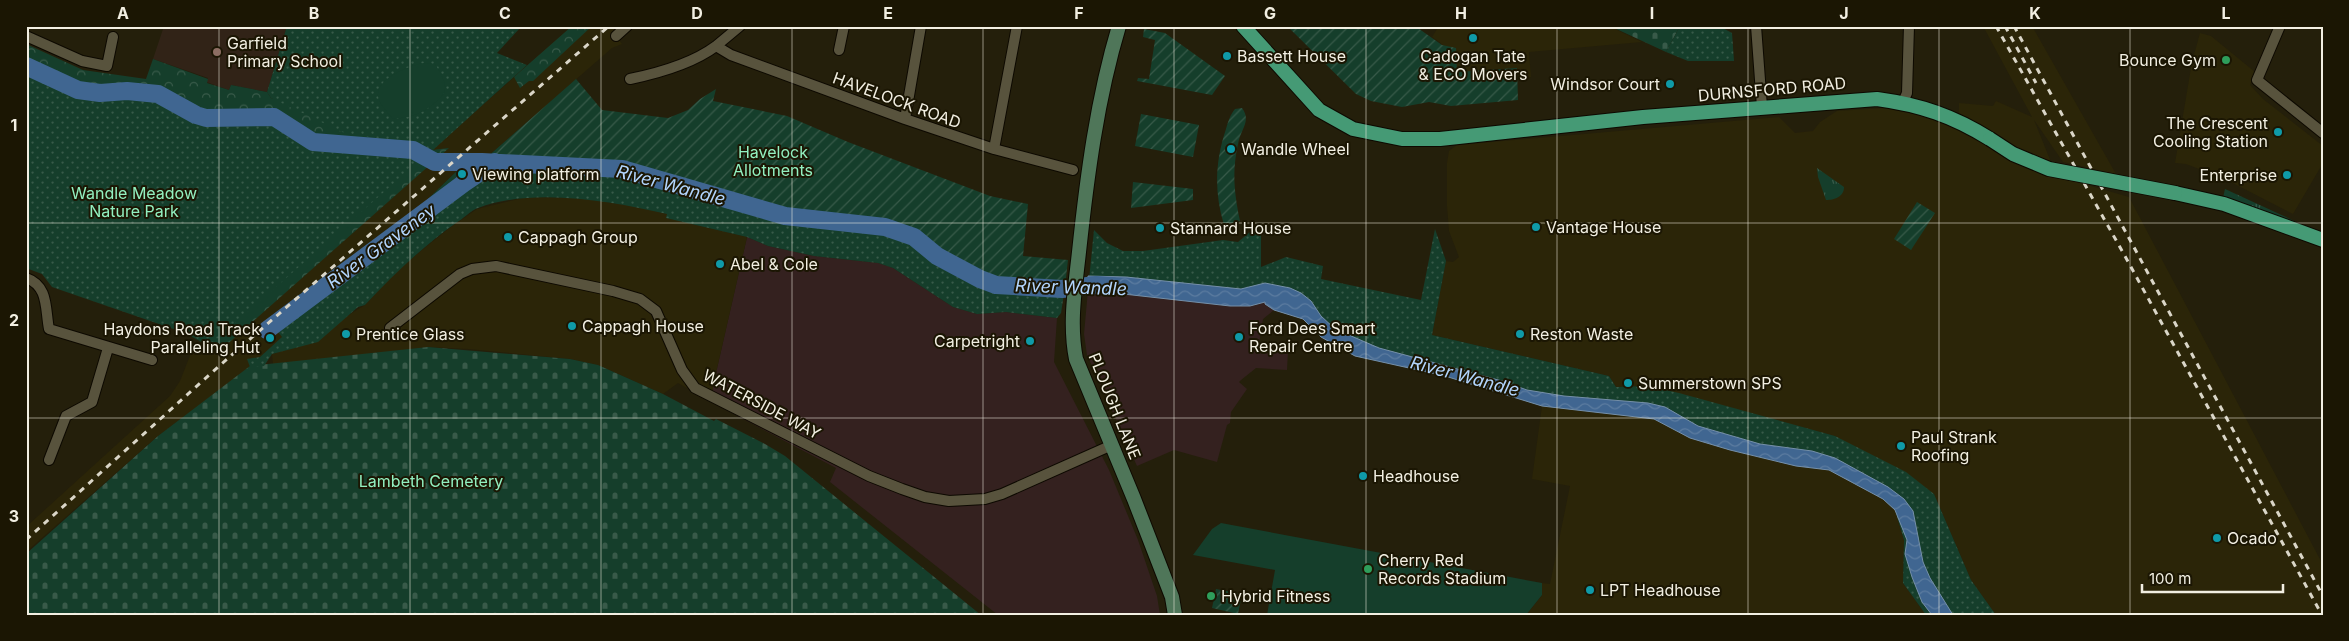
<svg xmlns="http://www.w3.org/2000/svg" width="2349" height="641" viewBox="0 0 2349 641" font-family="Inter,sans-serif">
  <defs>
    <pattern id="grass-tufts" width="24" height="20" patternUnits="userSpaceOnUse" patternTransform="scale(1.25)"><rect width="24" height="20" fill="#153e2b"/><path d="M3 7l-1-3M5 7V3M7 7l1-3M15 17l-1-3M17 17v-4M19 17l1-3" fill="none" stroke="#385a49"/></pattern>
    <pattern id="forest-crowns" width="20" height="18" patternUnits="userSpaceOnUse" patternTransform="scale(1.25)"><rect width="20" height="18" fill="#153e2b"/><path d="M2 6a3 3 0 1 1 6 0M12 15a3 3 0 1 1 6 0" fill="none" stroke="#385a49"/></pattern>
    <pattern id="cemetery-stones" width="16" height="16" patternUnits="userSpaceOnUse" patternTransform="scale(1.25)"><rect width="16" height="16" fill="#153e2b"/><path d="M2 7V4a2 2 0 0 1 4 0v3zM10 15v-3a2 2 0 0 1 4 0v3z" fill="#385a49"/></pattern>
    <pattern id="park-dots" width="8" height="8" patternUnits="userSpaceOnUse" patternTransform="scale(1.25)"><rect width="8" height="8" fill="#153e2b"/><path d="M2 2h.1M6 6h.1" fill="none" stroke="#385a49" stroke-width="1.8" stroke-linecap="round"/></pattern>
    <pattern id="garden-furrows" width="10" height="10" patternUnits="userSpaceOnUse" patternTransform="scale(1.25)"><rect width="10" height="10" fill="#153e2b"/><path d="M-1 1l2-2M0 10L10 0M9 11l2-2" fill="none" stroke="#385a49"/></pattern>
    <pattern id="water-waves" width="16" height="10" patternUnits="userSpaceOnUse" patternTransform="scale(1.25)"><rect width="16" height="10" fill="#406691"/><path d="M0 5q4-4 8 0t8 0" fill="none" stroke="#5c7ca0"/></pattern>
  </defs>
  <rect width="100%" height="100%" fill="#241f0b"/>
  <!-- commercial -->
  <path fill="#34211f" d="M747 237 768 246 814 256 878 263 893 268 953 307 977 314 1006 312 1057 318 1054 362 1109 470 1138 540 1157 596 1160 615H998L830 482 836 468 713 403V386Z
    M1088 290 1230 306H1250L1265 302V304L1274 310 1263 319 1258 349 1288 351 1287 370 1256 368 1241 380 1239 382 1247 389 1231 412 1230 423 1227 425 1217 462 1174 450 1137 466 1087 355 1084 334Z"/>
  <!-- built -->
  <path fill="#2b2508" d="M572 26H619L613 32 622 44 612 48 486 158 461 167 403 223 277 329 283 337 260 357 248 359 250 367 158 436 26 552V527L170 396 180 381 191 353 200 355Z
    M1439 26H1609L1642 42 1529 52 1531 77 1518 79 1517 68 1457 72 1456 65 1443 45 1432 37Z
    M1983 26H2032L2116 174 2063 162 2034 120 2051 162 2015 147 1959 113V103L1993 106 1996 101 2032 117Z
    M2200 33 2211 36 2255 72 2250 85 2263 99 2323 146V163L2293 214 2225 179 2186 164 2175 163 2192 62Z
    M1884 108 1934 118 1952 126 2042 175 2077 182 2129 197 2323 565V615H1996L1971 580 1934 494 1835 436 1648 386 1616 387 1609 376 1432 335 1446 261 1453 262 1459 257 1449 231 1447 206V163L1449 151 1457 145 1779 117 1795 133 1813 131 1820 122 1837 111Z
    M527 197 578 198 634 206 667 214V218L747 237 713 386V403L678 383 663 394 598 365 570 359 468 349 428 347 273 365 272 354 296 347 365 305 396 271 448 229 477 209Z
    M1542 406 1654 419 1690 438 1730 450 1796 466 1829 470 1851 481 1883 499 1895 510 1904 540 1903 583 1926 615H1526L1542 595V583L1550 584 1570 486 1532 479Z"/>
  <!-- education -->
  <path fill="#312317" d="M164 26H287L267 92 231 85 229 90 206 82 208 78 153 59Z"/>
  <!-- grass -->
  <path fill="url(#grass-tufts)" d="M1817 168 1844 187C1844 197 1834 200 1826 200L1818 177Z
    M2225 189 2303 225V226L2248 205 2223 198Z"/>
  <!-- forest -->
  <path fill="url(#forest-crowns)" d="M572 26H592L533 81H529L520 88 514 77Z
    M26 44 83 70 146 79 153 59 208 79 207 83 229 90 231 85 267 92 271 98 432 150 449 148 223 348 208 342 26 124Z"/>
  <!-- cemetery -->
  <path fill="url(#cemetery-stones)" d="M1610 26H1680L1666 52Z
    M428 347 570 359 598 365 663 394 714 421 716 419 765 444 785 456 981 615H26V554L158 436 250 366Z"/>
  <!-- park -->
  <path fill="url(#park-dots)" d="M287 26H518L520 28 497 53 527 65 433 150 342 132 271 98 267 92Z
    M1680 26H1719L1732 33 1734 61H1688L1666 52Z
    M26 66 78 90 100 93 127 91 158 94 206 118 274 117 313 142 413 150 418 162 209 346 185 333 52 287 42 274 26 268Z
    M486 158C538 161 590 160 642 171 685 180 726 200 769 208 815 217 864 215 908 230L990 278 1065 287 1061 313 1057 318 1006 312 977 314 953 307 893 268 878 263 814 256 768 246 747 237 666 218 667 214C610 201 534 187 478 208 470 211 463 219 456 223 422 247 393 275 365 305L358 307 318 342 272 354 264 366 250 367 247 359 260 357 282 337 276 329 403 223 461 167Z
    M1435 229 1446 261 1432 335 1609 376 1616 387 1648 386 1679 393 1835 436 1906 472 1934 494 1971 580 1996 615H1926L1903 583 1904 540 1895 510 1883 499 1829 470 1796 466 1730 450 1690 438 1654 419 1542 406 1445 376 1355 356 1321 337 1303 319 1274 310 1265 304V302L1250 306H1230L1088 290 1094 230 1107 243 1123 251H1143L1223 240 1238 242 1251 231 1261 232V267L1286 257 1323 266 1321 279 1421 300Z"/>
  <!-- garden -->
  <path fill="url(#garden-furrows)" d="M1287 26H1415L1442 45 1456 48 1457 72 1517 68 1518 100 1451 106 1429 102 1402 107 1371 101 1356 94Z
    M1144 29 1165 33 1225 76 1212 95 1137 81 1138 78 1149 79 1155 40 1143 37Z
    M576 79 602 110 668 118 688 110 700 99 716 89 713 101 787 116 848 142 990 196 1028 204 1023 256 1068 260 1065 287 990 278 908 230C864 214 815 217 769 208 726 200 685 180 642 171 590 160 538 161 486 158Z
    M1242 108C1252 121 1240 130 1238 144 1232 171 1234 193 1240 221L1224 225C1214 192 1215 162 1226 129 1228 122 1230 115 1235 109Z
    M1141 114 1199 125 1193 157 1135 146Z
    M1133 182 1193 189V200L1131 208Z
    M1917 202 1935 213 1911 250 1894 239Z
    M1216 589 1242 594 1238 614 1212 608Z"/>
  <!-- pitch -->
  <path fill="#153e2b" d="M424 63 435 64C439 71 446 81 445 89 445 93 441 97 439 99 425 113 413 117 393 119 387 112 380 105 378 96 376 78 411 65 424 63Z
    M1221 523 1542 583V595L1526 615H1267L1275 570 1193 555 1212 529Z"/>
  <!-- water -->
  <path fill="url(#water-waves)" stroke="#758fa9" d="M1088 276 1126 277 1241 289 1265 283 1290 288 1301 293 1311 301 1321 316 1335 329 1379 348 1502 381 1527 390 1564 396 1648 403 1665 407 1698 426 1760 444 1812 451 1835 458 1888 487 1904 499 1913 511 1923 562 1930 578 1953 615H1932L1922 602 1912 577 1905 554 1907 540 1895 510 1883 499 1829 470 1796 466 1730 450 1690 438 1654 419 1542 406 1445 376 1355 356 1321 337 1303 319 1274 310 1265 304V302L1250 306H1230L1088 290Z"/>
  <g fill="none" stroke-linecap="round" stroke-linejoin="round">
    <!-- river -->
    <path stroke="#406691" stroke-width="18" d="M26 66 78 90 100 93 127 91 158 94 196 115 206 118 274 117 313 142 413 150 435 162H482L622 169 785 216 885 227 914 237 937 256 980 279 996 285 1062 289 1096 285 1112 286
      M267 330 464 183 495 162"/>
    <defs>
      <path id="minor" d="M740 26 716 46 731 55 905 119 994 149 1073 170
        M1756 26 1762 107
        M2280 26 2257 80 2323 133
        M26 36 82 61 107 66 113 37
        M616 36 627 26
        M839 50 844 26
        M630 79C659 73 692 64 716 46
        M1903 102 1907 93 1909 26
        M905 119 921 26
        M994 149 1017 26
        M26 278C49 286 45 309 49 329L152 360
        M390 328 460 274 472 269 496 266 613 291 640 299 656 311 682 370 695 388 869 476 902 489 925 497 949 501 985 499 1002 494 1112 445
        M49 460 66 416 92 402 108 348"/>
      <path id="secondary" d="M1119 26C1097 99 1087 177 1079 252 1075 289 1069 323 1076 359L1134 499 1172 597 1175 615"/>
      <path id="primary" d="M1243 26 1319 110 1353 129 1402 139H1440L1643 117 1877 99C1921 105 1953 116 1990 139
        M2175 193 2224 204 2323 240"/>
    </defs>
    <!-- minor casing -->
    <use href="#minor" stroke="#0d0900" stroke-width="12"/>
    <!-- secondary casing -->
    <use href="#secondary" stroke="#0d0900" stroke-width="16"/>
    <!-- primary casing -->
    <use href="#primary" stroke="#0d0900" stroke-width="16"/>
    <!-- minor -->
    <use href="#minor" stroke="#58533d" stroke-width="10"/>
    <!-- secondary -->
    <use href="#secondary" stroke="#4f7659" stroke-width="14"/>
    <!-- primary -->
    <use href="#primary" stroke="#459a75" stroke-width="14"/>
    <!-- rail -->
    <path stroke="#dad6c8" stroke-width="3" stroke-dasharray="6 6" stroke-linecap="butt" d="M1996 26 2126 258 2322 615
      M2005 26 2036 83
      M2014 26 2323 596
      M26 540 218 367 609 26"/>
    <defs>
      <path id="primary-bridge" d="M1990 139 2013 154 2049 169 2175 193"/>
    </defs>
    <!-- primary-bridge casing -->
    <use href="#primary-bridge" stroke="#0d0900" stroke-width="16" stroke-linecap="butt"/>
    <!-- primary-bridge -->
    <use href="#primary-bridge" stroke="#459a75" stroke-width="14"/>
  </g>
  <!-- grid -->
  <path fill="none" stroke="#f2efe2" stroke-width="1" stroke-opacity="0.55" d="M219 26V615M410 26V615M601 26V615M792 26V615M983 26V615M1174 26V615M1366 26V615M1557 26V615M1748 26V615M1939 26V615M2130 26V615M26 223H2323M26 418H2323"/>
  <!-- markers -->
  <g fill="#0f9aa8" stroke="#1b1603" stroke-width="2">
    <circle cx="1473" cy="38" r="5"/>
    <circle cx="1227" cy="56" r="5"/>
    <circle cx="1670" cy="84" r="5"/>
    <circle cx="2278" cy="132" r="5"/>
    <circle cx="1231" cy="149" r="5"/>
    <circle cx="462" cy="174" r="5"/>
    <circle cx="2287" cy="175" r="5"/>
    <circle cx="1536" cy="227" r="5"/>
    <circle cx="1160" cy="228" r="5"/>
    <circle cx="508" cy="237" r="5"/>
    <circle cx="720" cy="264" r="5"/>
    <circle cx="572" cy="326" r="5"/>
    <circle cx="346" cy="334" r="5"/>
    <circle cx="1520" cy="334" r="5"/>
    <circle cx="1239" cy="337" r="5"/>
    <circle cx="270" cy="338" r="5"/>
    <circle cx="1030" cy="341" r="5"/>
    <circle cx="1628" cy="383" r="5"/>
    <circle cx="1901" cy="446" r="5"/>
    <circle cx="1363" cy="476" r="5"/>
    <circle cx="2217" cy="538" r="5"/>
    <circle cx="1590" cy="590" r="5"/>
  </g>
  <circle fill="#8d6e63" stroke="#1b1603" stroke-width="2" cx="217" cy="52" r="5"/>
  <g fill="#2e9e5b" stroke="#1b1603" stroke-width="2">
    <circle cx="2226" cy="60" r="5"/>
    <circle cx="1368" cy="569" r="5"/>
    <circle cx="1211" cy="596" r="5"/>
  </g>
  <g text-anchor="middle" dominant-baseline="central" stroke-width="4" stroke-linejoin="round" paint-order="stroke">
    <!-- poi labels -->
    <g font-size="16" fill="#f2efe2" stroke="#1b1603" text-anchor="start">
      <text x="227" y="43">Garfield<tspan x="227" dy="18">Primary School</tspan></text>
      <text x="1237" y="56">Bassett House</text>
      <text x="1473" y="56" text-anchor="middle">Cadogan Tate<tspan x="1473" dy="18">&amp; ECO Movers</tspan></text>
      <text x="2216" y="60" text-anchor="end">Bounce Gym</text>
      <text x="1660" y="84" text-anchor="end">Windsor Court</text>
      <text x="2268" y="123" text-anchor="end">The Crescent<tspan x="2268" dy="18">Cooling Station</tspan></text>
      <text x="1241" y="149">Wandle Wheel</text>
      <text x="472" y="174">Viewing platform</text>
      <text x="2277" y="175" text-anchor="end">Enterprise</text>
      <text x="1546" y="227">Vantage House</text>
      <text x="1170" y="228">Stannard House</text>
      <text x="518" y="237">Cappagh Group</text>
      <text x="730" y="264">Abel &amp; Cole</text>
      <text x="582" y="326">Cappagh House</text>
      <text x="1249" y="328">Ford Dees Smart<tspan x="1249" dy="18">Repair Centre</tspan></text>
      <text x="260" y="329" text-anchor="end">Haydons Road Track<tspan x="260" dy="18">Paralleling Hut</tspan></text>
      <text x="356" y="334">Prentice Glass</text>
      <text x="1530" y="334">Reston Waste</text>
      <text x="1020" y="341" text-anchor="end">Carpetright</text>
      <text x="1638" y="383">Summerstown SPS</text>
      <text x="1911" y="437">Paul Strank<tspan x="1911" dy="18">Roofing</tspan></text>
      <text x="1373" y="476">Headhouse</text>
      <text x="2227" y="538">Ocado</text>
      <text x="1378" y="560">Cherry Red<tspan x="1378" dy="18">Records Stadium</tspan></text>
      <text x="1600" y="590">LPT Headhouse</text>
      <text x="1221" y="596">Hybrid Fitness</text>
    </g>
    <!-- street labels -->
    <g font-size="16" fill="#f2efe2" stroke="#1b1603">
      <text transform="translate(1772 89) rotate(-5)">DURNSFORD ROAD</text>
      <text transform="translate(897 100) rotate(20)">HAVELOCK ROAD</text>
      <text transform="translate(762 404) rotate(28)">WATERSIDE WAY</text>
      <text transform="translate(1115 406) rotate(68)">PLOUGH LANE</text>
    </g>
    <!-- park labels -->
    <g font-size="16" fill="#92f0c0" stroke="#1b1603">
      <text x="773" y="152">Havelock<tspan x="773" dy="18">Allotments</tspan></text>
      <text x="134" y="193">Wandle Meadow<tspan x="134" dy="18">Nature Park</tspan></text>
      <text x="431" y="481">Lambeth Cemetery</text>
    </g>
    <!-- water labels -->
    <g font-size="18" font-style="italic" fill="#b2d5fd" stroke="#1b1603">
      <text transform="translate(671 185) rotate(15)">River Wandle</text>
      <text transform="translate(381 246) rotate(-36)">River Graveney</text>
      <text transform="translate(1071 287) rotate(2)">River Wandle</text>
      <text transform="translate(1465 376) rotate(15)">River Wandle</text>
    </g>
  </g>
  <!-- border -->
  <rect width="2349" height="641" fill="none" stroke="#1b1603" stroke-width="55"/>
  <!-- scale -->
  <path d="M2142 584v8h141v-8" fill="none" stroke="#f2efe2" stroke-width="2.5"/>
  <text x="2149" y="584" font-size="15" fill="#f2efe2" stroke="#1b1603" stroke-width="4" paint-order="stroke">100 m</text>
  <rect x="28" y="28" width="2294" height="586" fill="none" stroke="#f2efe2" stroke-width="2"/>
  <g font-size="16" text-anchor="middle" font-weight="bold" fill="#f2efe2">
    <text x="123" y="19">A</text>
    <text x="314" y="19">B</text>
    <text x="505" y="19">C</text>
    <text x="697" y="19">D</text>
    <text x="888" y="19">E</text>
    <text x="1079" y="19">F</text>
    <text x="1270" y="19">G</text>
    <text x="1461" y="19">H</text>
    <text x="1652" y="19">I</text>
    <text x="1844" y="19">J</text>
    <text x="2035" y="19">K</text>
    <text x="2226" y="19">L</text>
    <text x="14" y="131">1</text>
    <text x="14" y="326">2</text>
    <text x="14" y="522">3</text>
  </g>
</svg>
